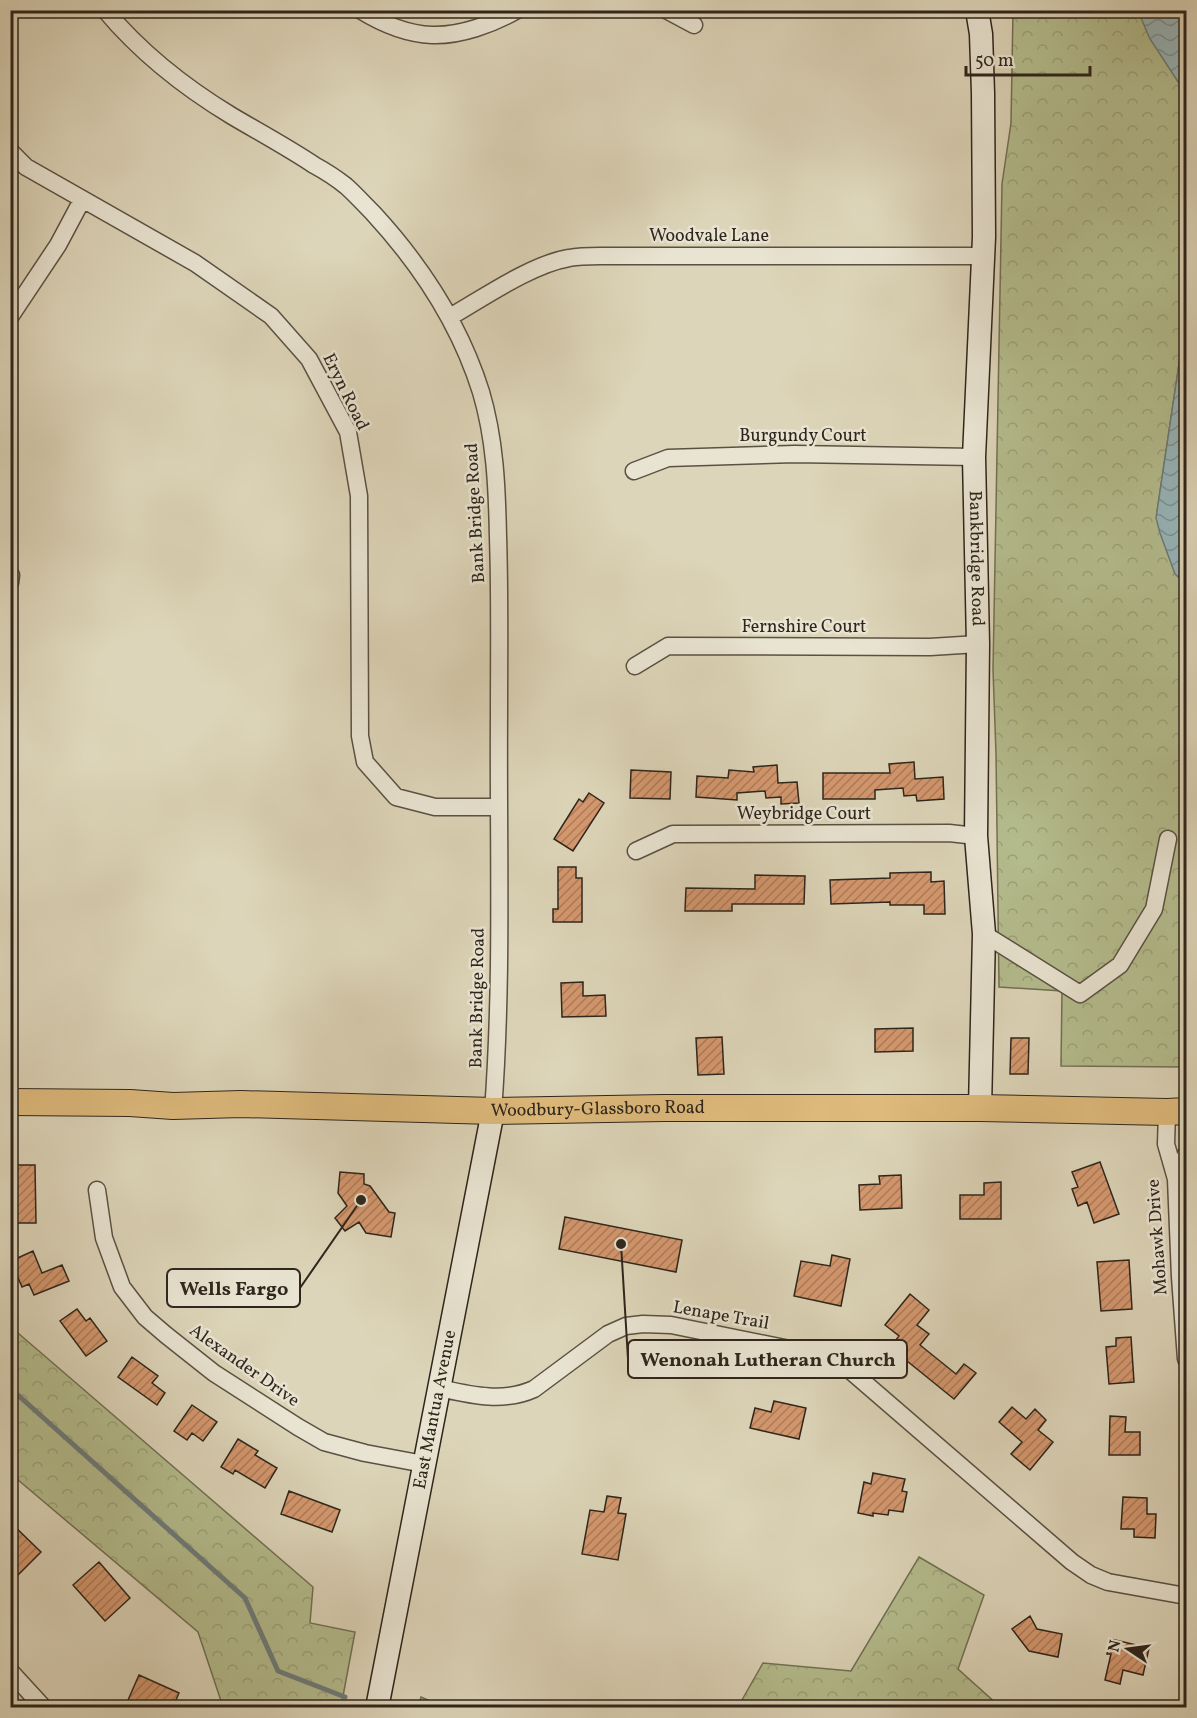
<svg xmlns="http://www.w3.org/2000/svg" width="1197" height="1718" viewBox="0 0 1197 1718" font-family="Vollkorn,serif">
  <defs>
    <pattern id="forest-crowns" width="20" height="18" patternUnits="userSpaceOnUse" patternTransform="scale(1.5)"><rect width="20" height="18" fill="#b4bc8d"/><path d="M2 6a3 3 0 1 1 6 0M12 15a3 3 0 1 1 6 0" fill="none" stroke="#9ba179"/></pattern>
    <pattern id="water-waves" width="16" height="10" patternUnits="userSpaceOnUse" patternTransform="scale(1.5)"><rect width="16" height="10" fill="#97b6ba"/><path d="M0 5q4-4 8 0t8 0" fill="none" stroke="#7c9496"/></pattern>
    <pattern id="building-hatch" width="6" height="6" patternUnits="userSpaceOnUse" patternTransform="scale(1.5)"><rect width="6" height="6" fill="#d5986f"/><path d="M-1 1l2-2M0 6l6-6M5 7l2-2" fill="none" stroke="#ad7c5a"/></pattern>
  </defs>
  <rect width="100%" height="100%" fill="#ddd5b9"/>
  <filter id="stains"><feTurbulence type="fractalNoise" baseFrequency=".00333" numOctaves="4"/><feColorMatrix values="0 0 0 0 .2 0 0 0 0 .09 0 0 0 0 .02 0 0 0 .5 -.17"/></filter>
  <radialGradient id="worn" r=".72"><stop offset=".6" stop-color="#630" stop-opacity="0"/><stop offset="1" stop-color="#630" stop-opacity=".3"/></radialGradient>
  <!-- forest -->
  <path fill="url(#forest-crowns)" stroke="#717054" stroke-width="1.5" d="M1013 11H1138L1186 94V317L1157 512 1186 567V1067L1061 1066 1062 991 999 987 996 754 993 670 1002 184 1011 123Z
    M11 1327 313 1587 310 1623 355 1632 341 1707H223L198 1632 11 1474Z
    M919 1557 984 1595 958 1669 997 1704 1032 1707H738L763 1663 851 1671Z
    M421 1697 444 1707H418Z"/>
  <!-- water -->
  <path fill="url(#water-waves)" stroke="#6d7c7b" stroke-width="1.5" d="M1138 11H1186V94L1150 39Z
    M1186 317V584L1175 574 1160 533 1156 518Z"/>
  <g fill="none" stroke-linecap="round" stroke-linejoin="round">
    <!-- stream -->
    <path stroke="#6d7c7b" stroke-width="5" d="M10 1388 245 1598 278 1671 345 1697"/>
  </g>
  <!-- building -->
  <path fill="url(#building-hatch)" stroke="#2e251c" stroke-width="1.5" d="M914 762 915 779 943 777 944 799 917 801 916 795 904 796 903 788 875 790V799H823V773H890L889 764Z
    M777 765 778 783 797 782 799 803 781 804V797L766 798 765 791 737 793V800L696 797 697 776 728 778 729 770 754 772 753 767Z
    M631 770 671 772 670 799 630 798Z
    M589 793 604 803 573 851 554 839 579 799 583 802Z
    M558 867H576V878H582V922H553V909H558Z
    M931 872V882L944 881 945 914H924V905H890V902L831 904 830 880 890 878V873Z
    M755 875 805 876 804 904H732V911H685L686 888 755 889Z
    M583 982V996L605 995 606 1016 562 1017 561 983Z
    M913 1028V1051L875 1052V1029Z
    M722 1037 724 1074 698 1075 696 1038Z
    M1011 1038H1029L1028 1074H1010Z
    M1100 1162 1119 1214 1094 1223 1087 1202 1078 1206 1072 1189 1078 1187 1072 1172Z
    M10 1165H35L36 1223H10Z
    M340 1172 364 1174V1184L370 1186 389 1212 395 1213 391 1237 366 1233 359 1222 345 1231 335 1218 347 1206 338 1193Z
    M901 1175 902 1208 860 1210 859 1185 880 1184 879 1176Z
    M1001 1182V1219H960V1195H984V1183Z
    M565 1217 682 1240 676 1272 559 1249Z
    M33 1251 42 1273 62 1265 69 1281 34 1295 29 1284 22 1287 11 1261Z
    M832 1255 850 1259 841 1306 794 1296 801 1261 830 1266Z
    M1129 1260 1132 1309 1101 1311 1097 1262Z
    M910 1294 929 1310 917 1325 929 1334 920 1345 956 1374 964 1364 976 1373 954 1399 907 1361 906 1362 889 1349 899 1336 885 1325Z
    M77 1309 86 1321 90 1318 107 1341 86 1356 60 1321Z
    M1131 1337 1134 1382 1109 1384 1106 1347 1116 1346V1338Z
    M132 1357 158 1376 152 1383 165 1393 157 1405 118 1377Z
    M774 1401 806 1408 799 1439 750 1428 755 1408 771 1412Z
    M192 1405 217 1422 203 1441 192 1433 187 1440 174 1431Z
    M1012 1407 1026 1419 1035 1409 1046 1420 1038 1430 1053 1442 1030 1470 1011 1454 1022 1442 999 1422Z
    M1110 1416 1126 1417 1125 1432H1140V1455H1109Z
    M238 1439 258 1451 255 1455 277 1468 265 1488 235 1470 233 1474 221 1467Z
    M873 1473 905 1479 902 1491 907 1492 903 1512 889 1510 888 1515 873 1513V1516L858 1513 864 1482 871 1484Z
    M289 1491 340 1510 332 1532 281 1514Z
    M607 1496 621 1498 618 1513 626 1514 618 1560 582 1554 590 1510 604 1512Z
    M1123 1497 1147 1498V1514H1156L1155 1538 1134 1537V1529H1121Z
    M10 1522 41 1552 17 1576 10 1570Z
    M99 1562 130 1598 105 1621 73 1585Z
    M1030 1616 1037 1629 1062 1634 1058 1657 1029 1651 1012 1629Z
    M1111 1639 1149 1648 1143 1675 1123 1670 1120 1684 1105 1680 1111 1654H1107Z
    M139 1675 179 1693 173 1707H125Z"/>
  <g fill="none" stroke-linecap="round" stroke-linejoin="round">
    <defs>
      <path id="street" d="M105 10C141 53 184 87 232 116 259 132 287 147 314 165 325 171 336 178 346 186 355 194 364 204 373 213 420 264 460 325 481 392 495 439 497 487 498 537 500 596 499 656 499 715 498 847 503 979 493 1111
        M360 10C381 23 407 34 432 35 460 36 493 24 517 10
        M666 10 694 25
        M10 151 26 167 195 263 271 316 309 359 348 432 359 496 360 736 365 762 396 797 435 807H499
        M10 317 58 245 82 200
        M450 317C483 298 532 264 569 258 584 255 600 256 615 256H984
        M634 471 668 458 795 454 974 457
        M10 583 11 575
        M635 666 668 646 930 647 978 644
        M636 851 673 834 949 833 976 836
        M984 934 1080 994 1120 965 1154 909 1168 839
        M1167 1112 1166 1144 1176 1179 1180 1277 1186 1359
        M1176 1179 1186 1154
        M97 1190 104 1238 122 1287 145 1317 166 1335 214 1373 298 1427 324 1442 365 1453 424 1464
        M439 1388C471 1395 503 1403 534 1389L608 1334 626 1326 643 1324 671 1325 824 1356 838 1361 852 1372 1072 1562 1091 1575 1108 1582 1186 1596
        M10 1671 44 1708"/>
      <g id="secondary">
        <path id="s1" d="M977 10 981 34 983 93 984 237 974 457 978 644 976 836 984 934 980 1108"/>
        <path id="s2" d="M377 1708 493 1111"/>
      </g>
      <g id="primary">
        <path id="s3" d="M10 1102 130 1103 173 1106 241 1104 493 1111 664 1108H980L1167 1112 1186 1111"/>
      </g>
    </defs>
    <!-- street casing -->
    <use href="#street" stroke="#5a5143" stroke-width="19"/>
    <!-- secondary casing -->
    <use href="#secondary" stroke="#2e251c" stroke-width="25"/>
    <!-- primary casing -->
    <use href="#primary" stroke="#2e251c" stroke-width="28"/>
    <!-- street -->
    <use href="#street" stroke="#e9e4d2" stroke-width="16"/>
    <!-- secondary -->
    <use href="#secondary" stroke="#e9e4d2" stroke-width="22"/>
    <!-- primary -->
    <use href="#primary" stroke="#deba7c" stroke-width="26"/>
  </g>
  <g text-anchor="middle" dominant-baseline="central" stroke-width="5" stroke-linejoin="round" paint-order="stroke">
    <!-- street labels -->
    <g font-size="18" fill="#2e251c" stroke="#e9e4d2">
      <text x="709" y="236">Woodvale Lane</text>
      <text transform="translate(345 392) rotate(64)">Eryn Road</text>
      <text x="803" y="436">Burgundy Court</text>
      <text transform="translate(476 513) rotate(-93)">Bank Bridge Road</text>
      <text stroke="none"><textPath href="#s1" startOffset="549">Bankbridge Road</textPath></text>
      <text x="804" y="627">Fernshire Court</text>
      <text x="804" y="814">Weybridge Court</text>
      <text transform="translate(478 998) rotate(-89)">Bank Bridge Road</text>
      <text stroke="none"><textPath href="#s3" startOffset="588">Woodbury-Glassboro Road</textPath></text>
      <text transform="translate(1158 1237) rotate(-94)">Mohawk Drive</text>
      <text transform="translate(721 1316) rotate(10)">Lenape Trail</text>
      <text transform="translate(244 1366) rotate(35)">Alexander Drive</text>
      <text stroke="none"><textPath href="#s2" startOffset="304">East Mantua Avenue</textPath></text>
    </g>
  </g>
  <!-- callouts -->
  <path fill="none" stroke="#2e251c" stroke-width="2" d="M361 1200L300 1288M621 1244L628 1359"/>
  <g fill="#2e251c" stroke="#e9e4d2" stroke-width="2">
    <circle cx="361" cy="1200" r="6"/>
    <circle cx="621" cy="1244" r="6"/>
  </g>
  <g fill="#e9e4d2" stroke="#2e251c" stroke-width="2">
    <rect x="167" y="1269" width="133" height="38" rx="6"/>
    <rect x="628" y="1340" width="279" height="38" rx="6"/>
  </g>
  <g font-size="20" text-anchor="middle" font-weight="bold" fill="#2e251c">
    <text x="234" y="1295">Wells Fargo</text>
    <text x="768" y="1366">Wenonah Lutheran Church</text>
  </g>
  <!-- margin -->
  <rect width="1197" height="1718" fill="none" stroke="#ddd5b9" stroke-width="36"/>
  <rect x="12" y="12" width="1173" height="1694" fill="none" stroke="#2e251c" stroke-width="3"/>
  <rect x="18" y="18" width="1161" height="1682" fill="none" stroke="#2e251c" stroke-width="1.5"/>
  <!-- north arrow -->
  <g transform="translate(1128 1649) rotate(283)" stroke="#e9e4d2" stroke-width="4.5" paint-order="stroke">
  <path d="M0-4.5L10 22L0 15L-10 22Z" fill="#2e251c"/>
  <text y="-9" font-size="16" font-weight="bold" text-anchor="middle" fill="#2e251c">N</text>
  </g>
  <!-- scale -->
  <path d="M966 66v9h124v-9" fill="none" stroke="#2e251c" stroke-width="3"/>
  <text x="975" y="66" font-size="18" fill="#2e251c" stroke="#e9e4d2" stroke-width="4.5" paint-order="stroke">50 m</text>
  <rect width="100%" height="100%" filter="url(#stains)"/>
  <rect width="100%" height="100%" fill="url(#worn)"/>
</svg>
